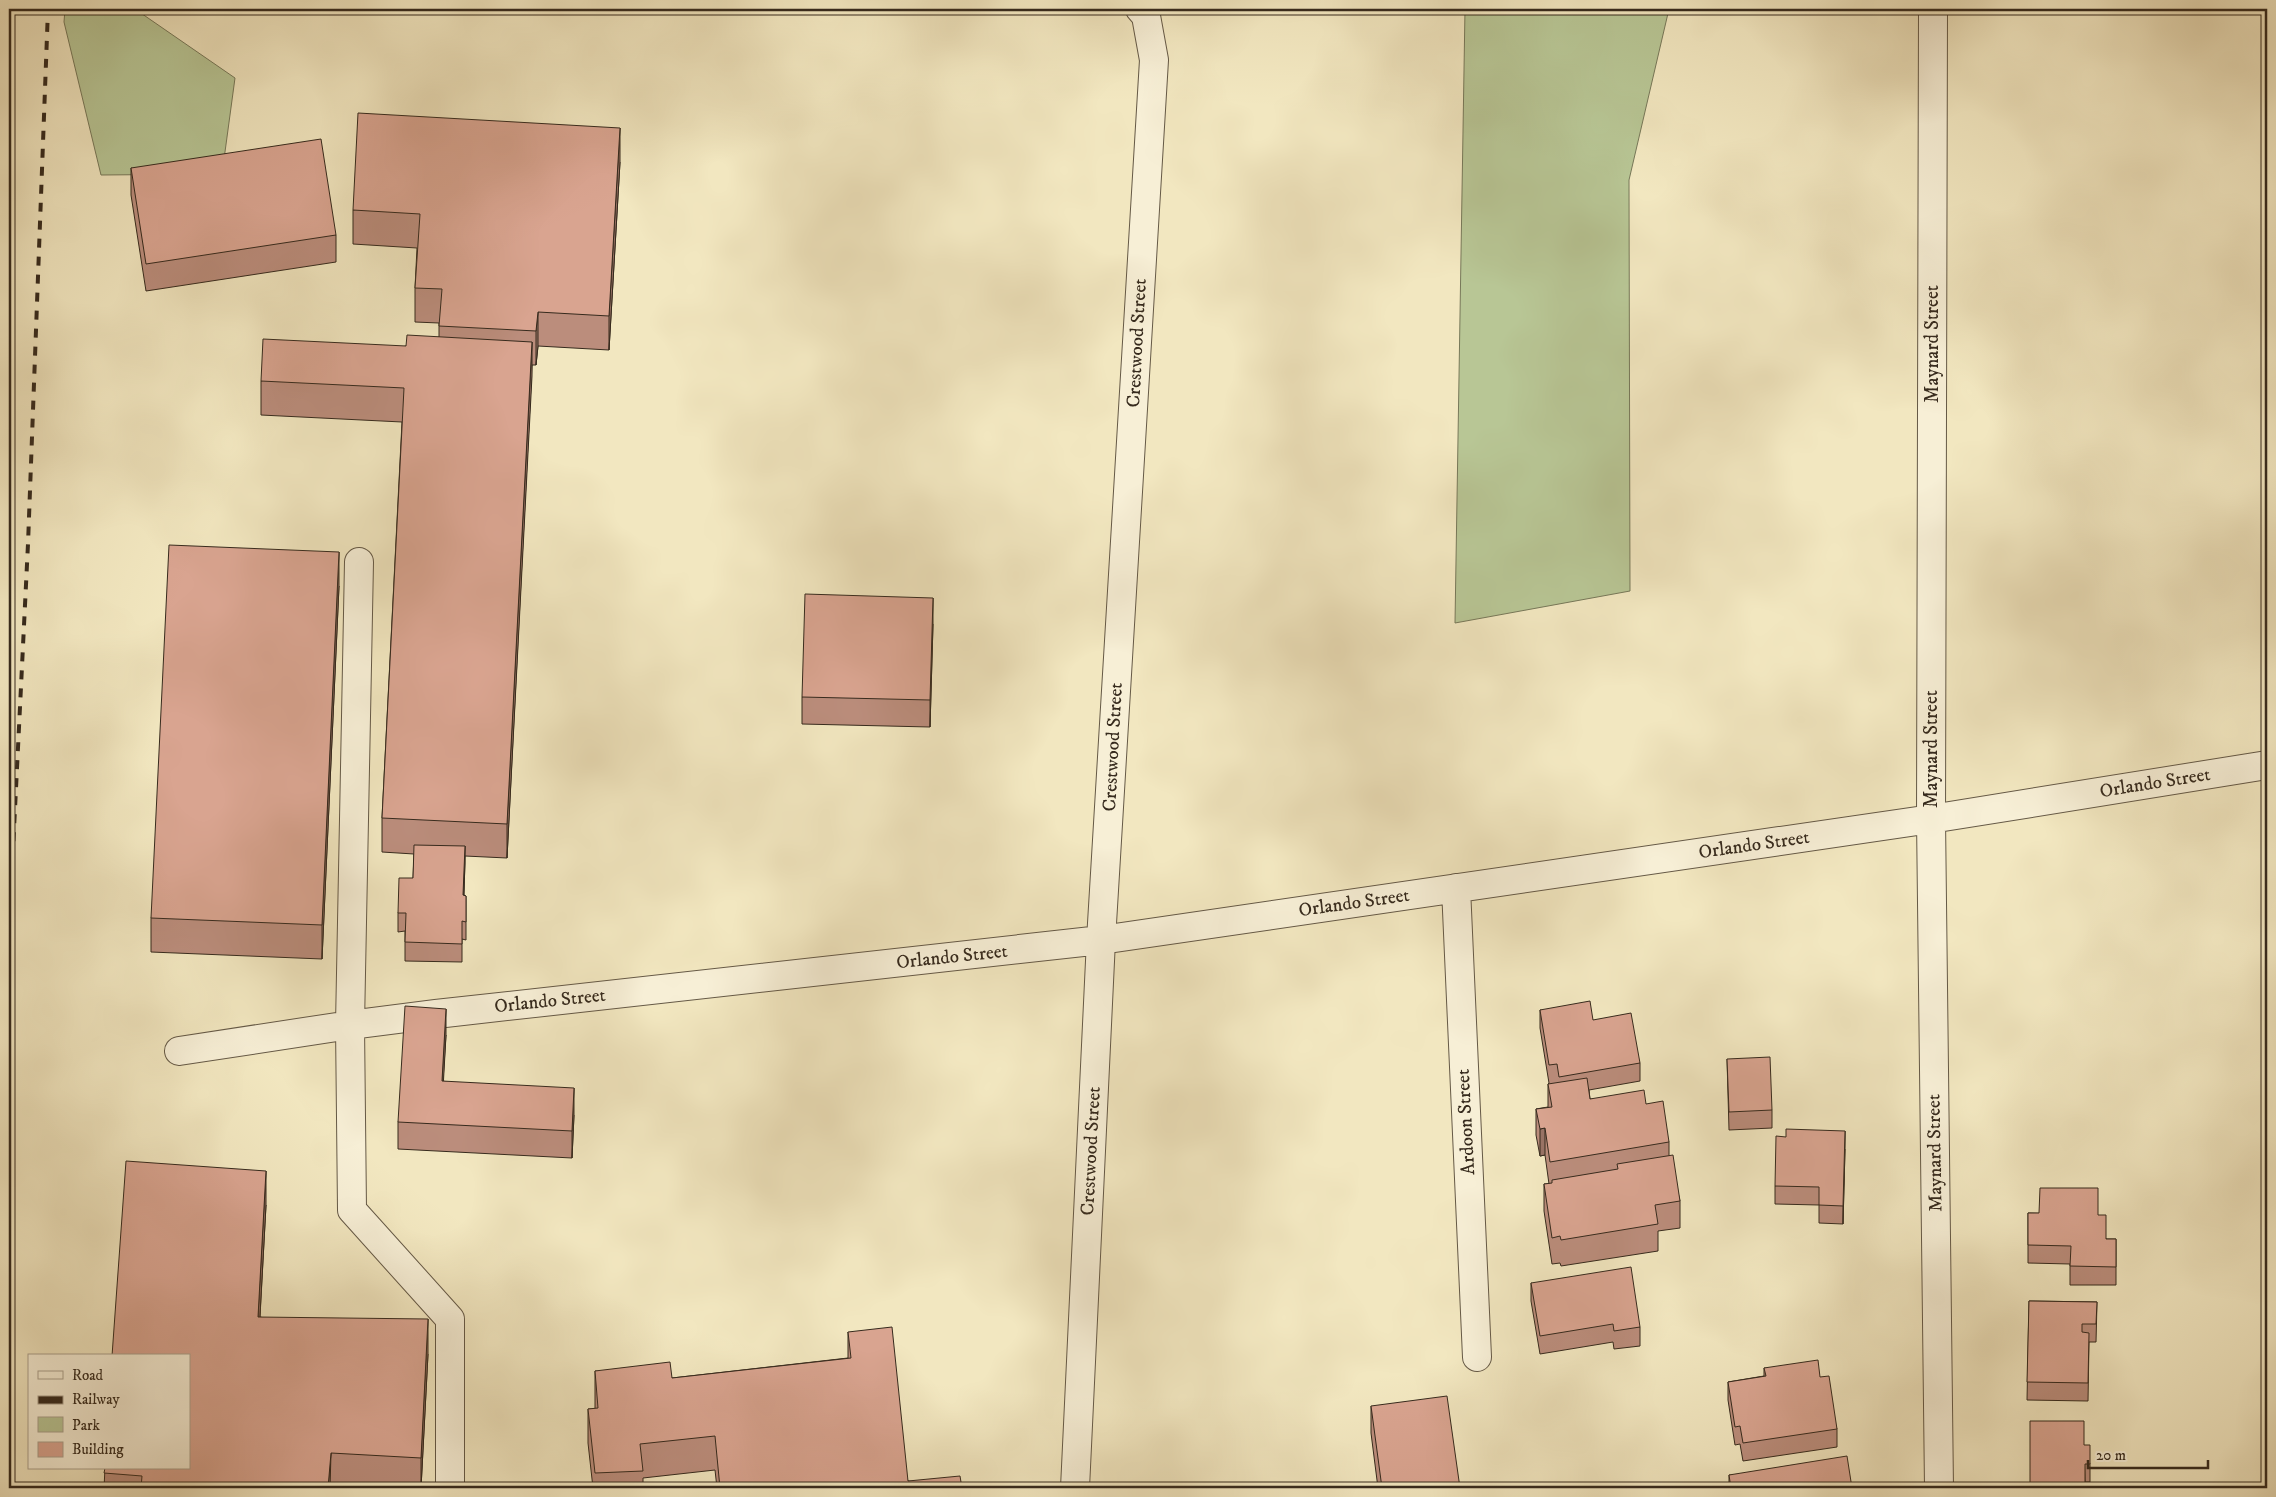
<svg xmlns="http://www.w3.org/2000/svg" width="2276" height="1497" viewBox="0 0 2276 1497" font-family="'IM FELL DW Pica',serif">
  <rect width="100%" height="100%" fill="#f2e7c0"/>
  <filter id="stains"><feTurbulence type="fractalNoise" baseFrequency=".004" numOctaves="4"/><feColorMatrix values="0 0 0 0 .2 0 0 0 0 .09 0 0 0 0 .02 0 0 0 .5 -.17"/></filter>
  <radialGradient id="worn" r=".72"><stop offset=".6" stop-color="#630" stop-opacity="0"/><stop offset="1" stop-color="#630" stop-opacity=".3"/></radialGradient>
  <!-- green -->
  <path fill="#b8c695" stroke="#777859" d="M65 9H135L235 78 222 174 101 175 64 22Z
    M1465 9H1669L1629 180 1630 591 1455 623Z"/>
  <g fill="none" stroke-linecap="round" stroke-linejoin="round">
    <defs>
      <path id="minor" d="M1933 9 1931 819 1939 1488
        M359 562 350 1025 352 1210 450 1319V1485
        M1456 888 1477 1357
        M179 1051 350 1025 436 1014 1101 940 1931 819 2267 765
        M1075 1488 1101 940 1154 60 1146 16 1140 9"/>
    </defs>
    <!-- minor casing -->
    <use href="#minor" stroke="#655946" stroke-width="30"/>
    <!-- minor -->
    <use href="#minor" stroke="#f7efd6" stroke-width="28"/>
    <!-- rail -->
    <path stroke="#362a1d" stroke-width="4" stroke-dasharray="9 9" stroke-linecap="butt" d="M9 931 28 544 48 9"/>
  </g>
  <!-- wall -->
  <path fill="#bb8d7c" stroke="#362a1d" d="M620 162 609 350 538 346 536 365H532L507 858 465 856 464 895 466 896V940L462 939V962L405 961V931L398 932V913L413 878 414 854 382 852V818L402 422 261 415V381L406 346 439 337V323L415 322V288L417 248 353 244V210Z
    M131 168 336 235V262L146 291 131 195Z
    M339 586 322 959 151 952V918Z
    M933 624 930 727 802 724V697Z
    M1540 1010 1593 1020 1640 1063V1081L1589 1090 1590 1099 1646 1104 1669 1142V1155L1680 1201V1228L1658 1231V1251L1561 1266 1560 1263 1552 1264 1544 1211V1184H1549L1545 1155 1540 1156 1536 1135V1109L1548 1107V1084L1549 1083 1540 1028Z
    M446 1035 443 1081 574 1115 572 1158 398 1149V1122Z
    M1727 1059 1772 1110V1128L1729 1130Z
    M1845 1149 1843 1224 1819 1223V1205L1775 1204V1186Z
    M266 1205 260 1317 428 1354 421 1488H354L331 1487 330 1488H104L105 1468Z
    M2028 1213 2098 1215 2106 1239H2116V1285H2070V1264L2028 1263Z
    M1531 1283 1640 1327V1346L1614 1349 1613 1342 1540 1354 1531 1301Z
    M2029 1301 2097 1302 2096 1342H2089L2088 1401 2027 1400Z
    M848 1332 908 1481 962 1488H717L715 1470 643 1478V1488H593L588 1443V1409H595V1371L672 1378 848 1358Z
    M1764 1368 1820 1377 1837 1429V1447L1743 1461 1740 1444 1735 1445 1728 1400V1382L1764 1376Z
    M1371 1406 1460 1488H1378L1371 1433Z
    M2084 1445 2090 1464V1482H2085Z
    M1729 1475 1852 1488H1729Z"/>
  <!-- shaded-wall -->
  <path fill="#987365" stroke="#362a1d" d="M620 128V162L609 350V316Z
    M538 312V346L536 365V331Z
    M532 342V376L507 858V824Z
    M339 552V586L322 959V925Z
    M933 598V624L930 727V700Z
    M465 846V864L463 914V895Z
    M446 1009V1035L442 1107V1081Z
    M574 1088V1115L572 1158V1131Z
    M1545 1128V1155L1540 1156V1129Z
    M1845 1131V1149L1843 1224V1206Z
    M266 1171V1205L258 1351V1317Z
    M428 1319V1354L421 1488V1458Z
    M331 1453 330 1488H328Z"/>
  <!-- building -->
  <path fill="#d9a490" stroke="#362a1d" d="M358 113 620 128 609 316 538 312 536 331 439 326 442 289 415 288 420 214 353 210Z
    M321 139 336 235 146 264 131 168Z
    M407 335 532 342 507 824 382 818 404 388 261 381 263 339 406 346Z
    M169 545 339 552 322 925 151 918Z
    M805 594 933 598 930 700 802 697Z
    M414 845 465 846 463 895 466 896V922L462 921V944L405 942 406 913H398L399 878H413Z
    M1590 1001 1593 1020 1631 1013 1640 1063 1559 1077 1557 1064 1549 1065 1540 1010Z
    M405 1006 446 1009 442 1081 574 1088 572 1131 398 1122Z
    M1770 1057 1772 1110 1729 1112 1727 1059Z
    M1587 1078 1590 1099 1644 1090 1646 1104 1663 1101 1669 1142 1550 1162 1545 1128 1540 1129 1536 1109 1552 1107 1548 1084Z
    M1786 1129 1845 1131 1843 1206 1819 1205V1187L1775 1186 1776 1136 1786 1137Z
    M1673 1155 1680 1201 1655 1205 1658 1224 1561 1240 1560 1236 1552 1238 1544 1184 1552 1183V1180L1618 1169 1617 1164Z
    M126 1161 266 1171 258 1317 428 1319 421 1458 331 1453 328 1488H141L142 1476 104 1473 105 1468H189V1356H112Z
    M2040 1188H2098V1215H2106V1239H2116V1267L2070 1266 2071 1246 2028 1245V1213H2039Z
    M1631 1267 1640 1327 1614 1331 1613 1324 1540 1336 1531 1283Z
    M2029 1301 2097 1302 2096 1324H2082V1332L2089 1333 2088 1383 2027 1382Z
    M892 1327 908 1481 960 1476 962 1488H720L715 1436 640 1444 643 1471 595 1473 588 1409 598 1408 595 1371 670 1362 672 1378 851 1358 848 1332Z
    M1818 1360 1820 1377 1829 1376 1837 1429 1743 1443 1740 1426 1735 1427 1728 1382 1766 1376 1764 1368Z
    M1447 1396 1460 1488H1382L1371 1406Z
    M2030 1421H2084V1445H2090V1464H2085V1488H2030Z
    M1847 1456 1852 1488H1731L1729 1475Z"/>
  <g text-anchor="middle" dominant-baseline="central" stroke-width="4" stroke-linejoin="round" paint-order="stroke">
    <!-- street labels -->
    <g font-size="19" fill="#362a1d" stroke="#f7efd6">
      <text transform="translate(1137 343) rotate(-87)">Crestwood Street</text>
      <text transform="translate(1932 344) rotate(-90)">Maynard Street</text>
      <text transform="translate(1113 747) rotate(-87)">Crestwood Street</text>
      <text transform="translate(1931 749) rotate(-90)">Maynard Street</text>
      <text transform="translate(2155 783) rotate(-9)">Orlando Street</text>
      <text transform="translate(1754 845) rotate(-8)">Orlando Street</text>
      <text transform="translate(1354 903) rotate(-8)">Orlando Street</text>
      <text transform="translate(952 957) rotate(-6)">Orlando Street</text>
      <text transform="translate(550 1001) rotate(-6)">Orlando Street</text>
      <text transform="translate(1466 1122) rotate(-93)">Ardoon Street</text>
      <text transform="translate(1091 1151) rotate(-87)">Crestwood Street</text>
      <text transform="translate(1935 1153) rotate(-91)">Maynard Street</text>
    </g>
  </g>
  <!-- margin -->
  <rect width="2276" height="1497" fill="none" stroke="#f2e7c0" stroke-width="30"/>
  <rect x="10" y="10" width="2256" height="1477" fill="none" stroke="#362a1d" stroke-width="2.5"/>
  <rect x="15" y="15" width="2246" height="1467" fill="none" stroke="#362a1d"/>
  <!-- legend -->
  <rect x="28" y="1354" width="162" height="115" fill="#f7efd6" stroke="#aaa08c"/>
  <rect x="38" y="1371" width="25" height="8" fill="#f7efd6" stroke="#aaa08c"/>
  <text x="72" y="1380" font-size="15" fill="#362a1d">Road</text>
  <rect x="38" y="1396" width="25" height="8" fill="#362a1d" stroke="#aaa08c"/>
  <text x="72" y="1404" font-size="15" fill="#362a1d">Railway</text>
  <rect x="38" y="1417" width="25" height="15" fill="#b8c695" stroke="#aaa08c"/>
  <text x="72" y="1430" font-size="15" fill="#362a1d">Park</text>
  <rect x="38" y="1442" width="25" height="15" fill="#d9a490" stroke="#aaa08c"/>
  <text x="72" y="1454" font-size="15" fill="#362a1d">Building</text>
  <!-- scale -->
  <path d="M2088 1460v8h120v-8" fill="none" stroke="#362a1d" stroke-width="2.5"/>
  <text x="2096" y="1460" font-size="15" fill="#362a1d" stroke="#f7efd6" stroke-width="4" paint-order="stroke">20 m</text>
  <rect width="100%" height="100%" filter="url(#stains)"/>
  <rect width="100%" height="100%" fill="url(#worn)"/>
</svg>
